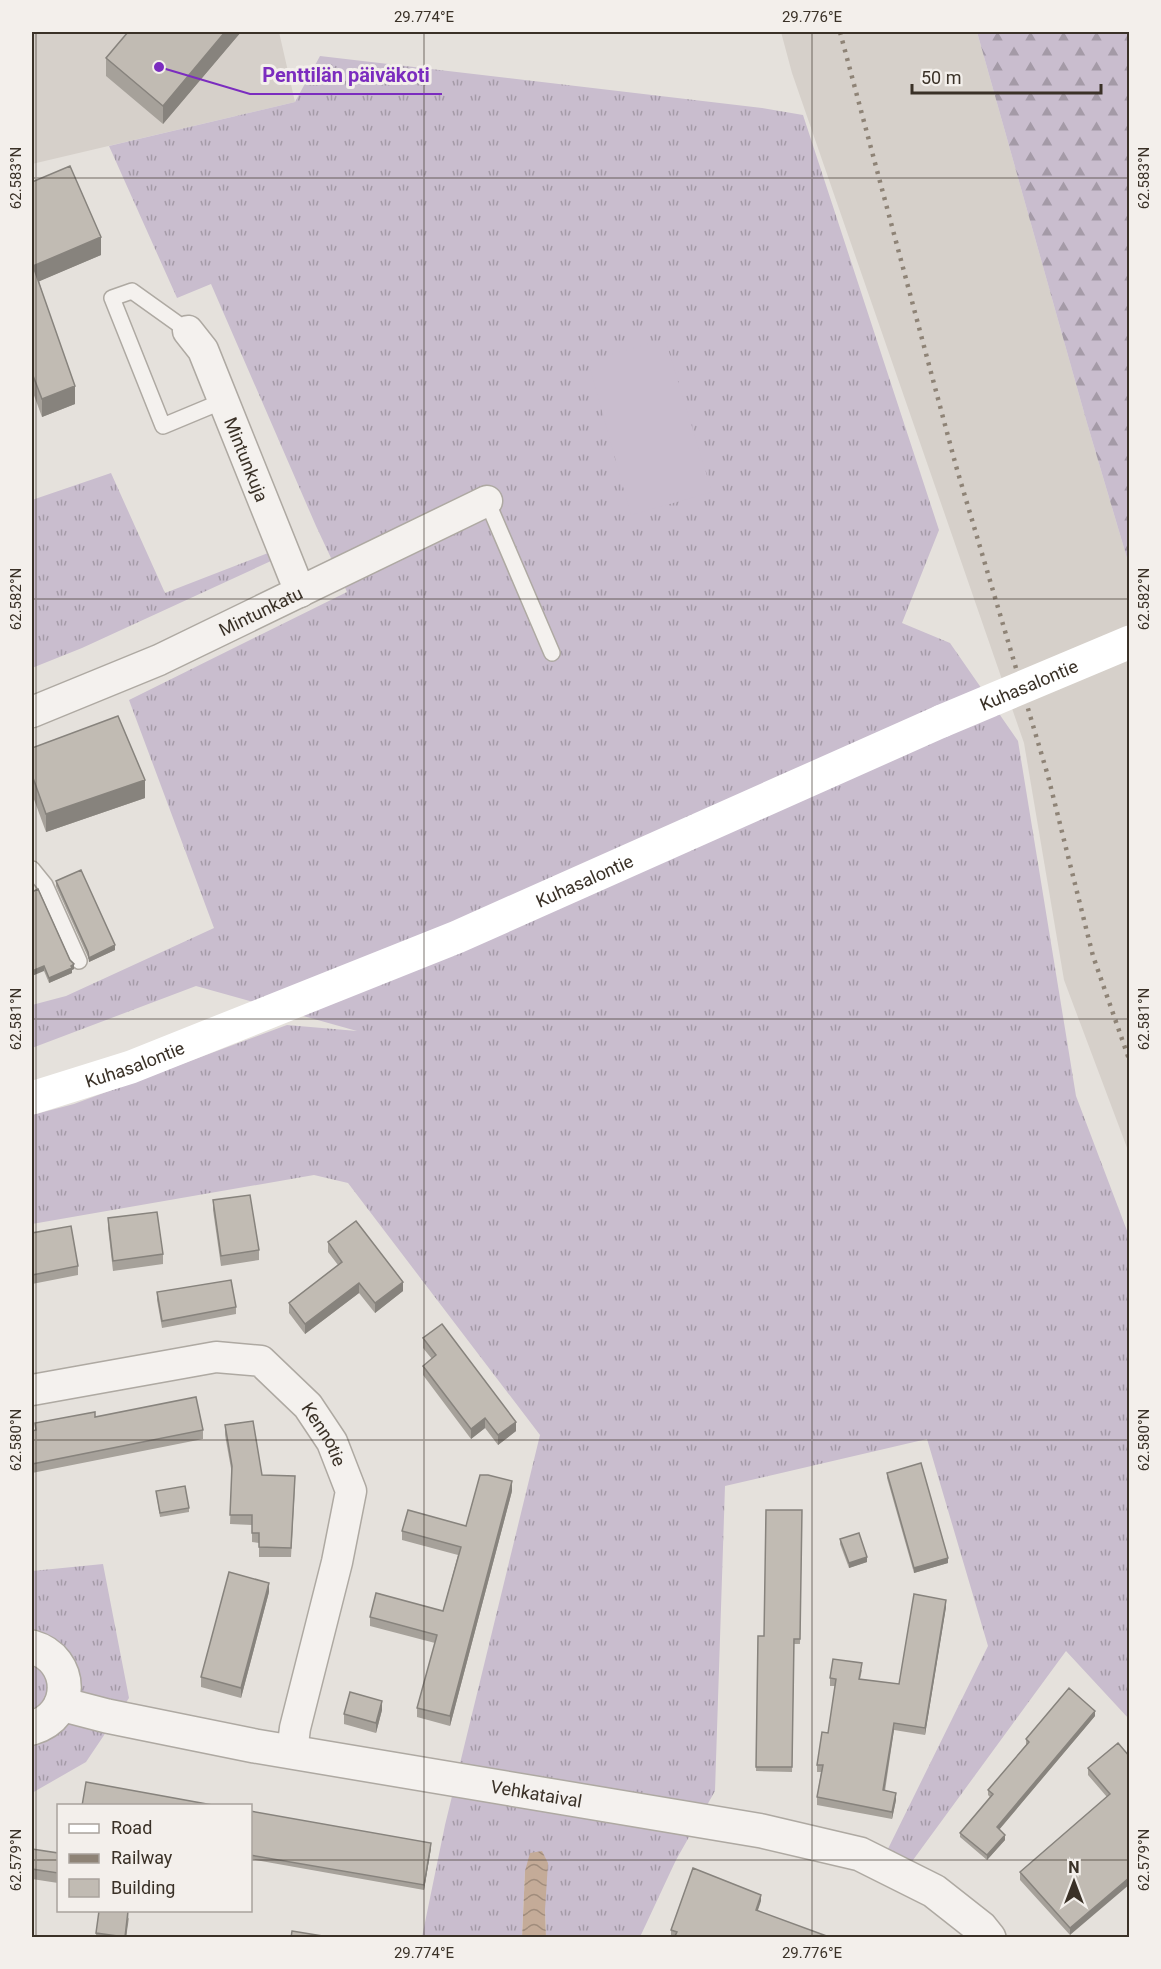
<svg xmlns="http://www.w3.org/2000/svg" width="1161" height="1969" viewBox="0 0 1161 1969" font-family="Roboto,sans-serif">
  <defs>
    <pattern id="grass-tufts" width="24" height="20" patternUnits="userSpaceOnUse" patternTransform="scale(1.5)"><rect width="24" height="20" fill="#c9bdce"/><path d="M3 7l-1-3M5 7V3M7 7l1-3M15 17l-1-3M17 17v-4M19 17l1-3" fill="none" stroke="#a49aa7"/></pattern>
    <pattern id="forest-firs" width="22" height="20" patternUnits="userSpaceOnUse" patternTransform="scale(1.5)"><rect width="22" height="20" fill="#c9bdce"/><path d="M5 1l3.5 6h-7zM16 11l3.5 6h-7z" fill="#a49aa7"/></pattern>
    <pattern id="water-waves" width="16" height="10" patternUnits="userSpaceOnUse" patternTransform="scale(1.5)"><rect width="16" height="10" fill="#c4ab98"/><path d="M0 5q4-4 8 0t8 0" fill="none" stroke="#a08c7c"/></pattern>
  </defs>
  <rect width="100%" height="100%" fill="#e5e1dc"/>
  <!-- built -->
  <path fill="#d6d0ca" d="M32 32H279L295 102 32 164Z
    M781 32H977L1087 423 1129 565V1153L1064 980 1024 743 792 73Z"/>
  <!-- grass -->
  <path fill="url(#grass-tufts)" d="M320 56 762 108 803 115 939 530 902 623 950 643 1018 741 1076 1096 1129 1236V1719L1066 1651 905 1871 883 1859 988 1646 927 1439 725 1486 715 1791 676 1860 640 1937H546L545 1910 525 1871 522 1937H422L445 1825 540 1435 348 1183 314 1175 32 1224V1115L74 1104 287 1025 357 1031 196 986 32 1048V1005L66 996 214 928 129 700 347 592 316 526 211 284 177 298 109 146 295 102Z
    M111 473 165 593 268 553 271 561 82 648 32 668V500Z
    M103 1564 129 1698 86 1762 32 1793V1571Z"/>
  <!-- forest -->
  <path fill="url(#forest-firs)" d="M977 32H1129V565L1087 423Z"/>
  <!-- pitch -->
  <path fill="#c9bdce" d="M665 339 712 492 631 515 588 361Z"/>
  <!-- water -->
  <path fill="url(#water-waves)" d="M542 1851 548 1863 545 1910 546 1937H522L525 1871 530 1853Z"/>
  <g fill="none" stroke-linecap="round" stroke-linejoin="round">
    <defs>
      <path id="service" d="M188 331 132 291 112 298 163 426 223 401
        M487 501 552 653
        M32 869 45 885 79 961"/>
      <g id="minor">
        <path id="s1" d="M188 331 203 350 300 592"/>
        <path id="s2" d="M32 712 159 660 487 501"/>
        <path id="s3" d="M32 1390 216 1357 261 1361 308 1406 332 1442 351 1491 337 1562 295 1728 292 1752"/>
      </g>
      <g id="tertiary">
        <path d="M32 1647C75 1659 75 1716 32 1728"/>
        <path id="s4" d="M61 1704 107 1716 255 1746 762 1831 860 1854 934 1891 981 1928 989 1938"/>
      </g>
    </defs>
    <!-- service casing -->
    <use href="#service" stroke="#aea9a2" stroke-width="18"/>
    <!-- minor casing -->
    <use href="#minor" stroke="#aea9a2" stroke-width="33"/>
    <!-- tertiary casing -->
    <use href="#tertiary" stroke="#aea9a2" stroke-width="36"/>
    <!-- service -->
    <use href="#service" stroke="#f4f1ee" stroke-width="15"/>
    <!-- minor -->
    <use href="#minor" stroke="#f4f1ee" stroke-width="30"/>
    <!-- tertiary -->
    <use href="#tertiary" stroke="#f4f1ee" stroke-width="33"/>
    <!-- secondary -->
    <path stroke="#fff" stroke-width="33" id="s5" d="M32 1098 131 1067 457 937 942 721"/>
    <!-- rail -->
    <path stroke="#8e8376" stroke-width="4.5" stroke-dasharray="3 6" stroke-linecap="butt" d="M840 32 956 466 1048 776 1093 956 1130 1062"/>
    <!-- secondary-bridge -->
    <path stroke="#fff" stroke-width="33" id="s6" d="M942 721 1130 642"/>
  </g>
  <!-- wall -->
  <path fill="#a6a19a" d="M128 32H241L163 124 106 76V58Z
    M32 182 101 255 39 281 75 404 42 417 32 390Z
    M32 748 145 798 46 832 32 794Z
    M56 881 115 950 89 962 88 957 56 886Z
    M32 892 74 969 72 970V973L49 983 44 971Z
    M213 1200 259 1250V1260L221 1266 213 1210Z
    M108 1218 163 1254V1264L113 1271 108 1228Z
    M32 1233 78 1266V1275L32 1284Z
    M328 1242 403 1291 375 1313 359 1293 305 1334 289 1313V1303L338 1265 328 1252Z
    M157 1292 236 1307V1314L162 1328 157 1300Z
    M423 1338 516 1431 498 1445 485 1428 471 1439 423 1375V1366L432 1359 423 1348Z
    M95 1417 203 1430V1439L32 1473V1431L35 1430V1423Z
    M225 1425 262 1475 295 1486 291 1557H259V1543L252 1542V1525L230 1524 232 1474 225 1435Z
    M887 1473 948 1563 914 1573 887 1478Z
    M156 1491 189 1508V1512L160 1517Z
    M512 1491 450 1726 417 1717V1708L435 1643 370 1626V1617L443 1611 458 1555 402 1540V1531L466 1526Z
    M802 1510 800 1644H794L792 1772 756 1771 758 1636H764Z
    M840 1539 867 1562 849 1568 840 1544Z
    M269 1592 241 1698 201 1687V1677Z
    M946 1607 925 1735 894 1730 885 1791 896 1800 892 1819 817 1805V1797L821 1772H817V1765L828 1733 835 1686H830V1678L862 1670 860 1679 899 1684Z
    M382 1710 376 1733 344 1724V1714Z
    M1095 1716 999 1830 1005 1840 987 1860 960 1837V1833L990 1797 988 1795V1790L1026 1745V1739Z
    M1130 1757 1070 1935 1020 1880V1872L1107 1797 1088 1775V1768Z
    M250 1811 431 1848 424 1890 250 1859Z
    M32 1849 58 1853V1883L32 1879Z
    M761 1901 674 1937 671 1936V1930Z
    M129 1918 126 1938H96V1933Z"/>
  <!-- shaded-wall -->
  <path fill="#87837d" d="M225 32H241L163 124V106Z
    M101 237V255L33 284V266Z
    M75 386V404L42 417V399Z
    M145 780V798L46 832V814Z
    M115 945V950L89 962V958Z
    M74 964V969L72 970V973L49 983V978Z
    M44 966V971L32 976V971Z
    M403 1282V1291L375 1313V1303Z
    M359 1283V1293L305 1334V1324Z
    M485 1418V1428L471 1439V1429Z
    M516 1422V1431L498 1445V1435Z
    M512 1481V1491L450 1726V1716Z
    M867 1557V1562L849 1568V1563Z
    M948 1558V1563L914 1573V1568Z
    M269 1583V1592L241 1698V1688Z
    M946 1600V1607L925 1735V1728Z
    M382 1701V1710L376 1733V1723Z
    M1095 1711V1716L997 1832V1827Z
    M894 1723V1730L883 1798V1790Z
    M896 1793V1800L892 1819V1812Z
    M1005 1835V1840L987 1860V1855Z
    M431 1843V1848L424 1890V1885Z
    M1130 1877V1884L1070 1935V1928Z
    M761 1895V1901L756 1916V1910Z
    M129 1911 126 1938H125Z"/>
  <!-- building -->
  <path fill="#c1bbb3" stroke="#87837d" stroke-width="1.5" d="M128 32H225L163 106 106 58Z
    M70 166 101 237 33 266 75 386 42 399 32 373V182Z
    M118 716 145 780 46 814 32 775V748Z
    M81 870 115 945 89 958 88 952 56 881Z
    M38 889 70 960 74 964 71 966 72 968 49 978 44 966 32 971V892Z
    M250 1195 259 1250 221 1256 213 1200Z
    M157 1212 163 1254 113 1261 108 1218Z
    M356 1221 403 1282 375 1303 359 1283 305 1324 289 1303 342 1262 328 1242Z
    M71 1226 78 1266 32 1275V1233Z
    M231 1280 236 1307 162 1321 157 1292Z
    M442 1324 516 1422 498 1435 485 1418 471 1429 423 1366 436 1355 423 1338Z
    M196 1397 203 1430 32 1464V1431L36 1430 35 1423 95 1412V1417Z
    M253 1421 262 1475 295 1476 291 1548 259 1547V1533H252V1515H230L232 1466 225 1425Z
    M921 1463 948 1558 914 1568 887 1473Z
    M480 1475H488L512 1481 450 1716 417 1708 437 1635 370 1617 376 1593 443 1611 461 1547 402 1531 408 1510 466 1526Z
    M185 1486 189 1508 160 1513 156 1491Z
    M766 1510H802L800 1639H794L792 1767H756L758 1636H764Z
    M859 1533 867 1557 849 1563 840 1539Z
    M229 1572 269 1583 241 1688 201 1677Z
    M914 1594 946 1600 925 1728 894 1723 883 1790 896 1793 892 1812 817 1797 823 1765H817L822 1732 828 1733 836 1679 830 1678 833 1659 862 1663 859 1679 899 1684Z
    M1069 1688 1095 1711 997 1827 1005 1835 987 1855 960 1833 993 1794 988 1790 1029 1742 1026 1739Z
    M350 1692 382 1701 376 1723 344 1714Z
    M1118 1743 1130 1757V1877L1070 1928 1020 1872 1110 1794 1088 1768Z
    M86 1782 218 1806H82Z
    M250 1811 431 1843 424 1885 250 1855Z
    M32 1849 58 1853V1873L32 1869Z
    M693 1868 761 1895 756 1910 832 1938H674L677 1932 671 1930Z
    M99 1911H128L125 1937 96 1933Z
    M292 1931 335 1938H291Z"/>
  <!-- ticks -->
  <path fill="none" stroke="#3a3127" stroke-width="1.5" stroke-opacity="0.45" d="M36 32V1938M424 32V1938M812 32V1938M32 178H1130M32 599H1130M32 1019H1130M32 1440H1130M32 1860H58M250 1860H1130"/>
  <g text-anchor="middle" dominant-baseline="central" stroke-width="6" stroke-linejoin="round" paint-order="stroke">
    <!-- street labels -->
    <g font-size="18" fill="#3a3127" stroke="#f3efeb">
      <text stroke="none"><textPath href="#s1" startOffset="142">Mintunkuja</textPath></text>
      <text stroke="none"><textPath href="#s2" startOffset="250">Mintunkatu</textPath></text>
      <text stroke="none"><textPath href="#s6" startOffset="94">Kuhasalontie</textPath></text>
      <text stroke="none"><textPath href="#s5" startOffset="594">Kuhasalontie</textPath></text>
      <text stroke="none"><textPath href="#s5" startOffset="108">Kuhasalontie</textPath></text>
      <text stroke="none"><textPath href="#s3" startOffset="330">Kennotie</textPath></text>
      <text stroke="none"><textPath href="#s4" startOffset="484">Vehkataival</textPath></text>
    </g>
  </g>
  <!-- callouts -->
  <path fill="none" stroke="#7b2cbf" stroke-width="2" d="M159 67L250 94H442"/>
  <circle fill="#7b2cbf" stroke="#f3efeb" stroke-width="2" cx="159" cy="67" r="6"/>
  <g font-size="20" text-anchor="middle" font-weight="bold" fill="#7b2cbf" stroke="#f3efeb" stroke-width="6" stroke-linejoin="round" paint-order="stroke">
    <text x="346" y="82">Penttilän päiväkoti</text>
  </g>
  <!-- border -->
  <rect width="1161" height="1969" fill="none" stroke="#f3efeb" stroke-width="66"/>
  <!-- legend -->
  <rect x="57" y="1804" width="195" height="108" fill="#f3efeb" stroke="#a9a39d" stroke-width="1.5"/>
  <rect x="69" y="1824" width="30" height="9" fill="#ffffff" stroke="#a9a39d" stroke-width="1.5"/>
  <text x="111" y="1834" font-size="18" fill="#3a3127">Road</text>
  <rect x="69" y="1854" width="30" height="9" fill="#8e8376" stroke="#a9a39d" stroke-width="1.5"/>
  <text x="111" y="1864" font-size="18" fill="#3a3127">Railway</text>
  <rect x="69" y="1879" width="30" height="18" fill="#c1bbb3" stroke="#a9a39d" stroke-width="1.5"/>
  <text x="111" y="1894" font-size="18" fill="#3a3127">Building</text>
  <!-- north arrow -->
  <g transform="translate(1074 1882)" stroke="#f3efeb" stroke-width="4.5" paint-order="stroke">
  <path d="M0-4.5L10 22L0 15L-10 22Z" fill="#3a3127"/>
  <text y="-9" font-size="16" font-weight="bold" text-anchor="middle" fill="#3a3127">N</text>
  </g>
  <!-- scale -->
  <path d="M912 84v9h189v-9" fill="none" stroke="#3a3127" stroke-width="3"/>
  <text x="921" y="84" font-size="18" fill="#3a3127" stroke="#f3efeb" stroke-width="4.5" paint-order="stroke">50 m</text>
  <rect x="33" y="33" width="1095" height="1903" fill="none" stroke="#3a3127" stroke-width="2"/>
  <g font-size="15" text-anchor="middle" fill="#3a3127">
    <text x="424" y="22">29.774°E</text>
    <text x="812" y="22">29.776°E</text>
    <text transform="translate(16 178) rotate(-90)" y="5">62.583°N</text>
    <text transform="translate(1144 178) rotate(-90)" y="5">62.583°N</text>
    <text transform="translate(16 599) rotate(-90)" y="5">62.582°N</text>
    <text transform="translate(1144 599) rotate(-90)" y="5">62.582°N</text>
    <text transform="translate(16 1019) rotate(-90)" y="5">62.581°N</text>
    <text transform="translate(1144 1019) rotate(-90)" y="5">62.581°N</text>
    <text transform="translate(16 1440) rotate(-90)" y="5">62.580°N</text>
    <text transform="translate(1144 1440) rotate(-90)" y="5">62.580°N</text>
    <text transform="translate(16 1860) rotate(-90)" y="5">62.579°N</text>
    <text transform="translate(1144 1860) rotate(-90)" y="5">62.579°N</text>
    <text x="424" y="1958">29.774°E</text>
    <text x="812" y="1958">29.776°E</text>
  </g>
</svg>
